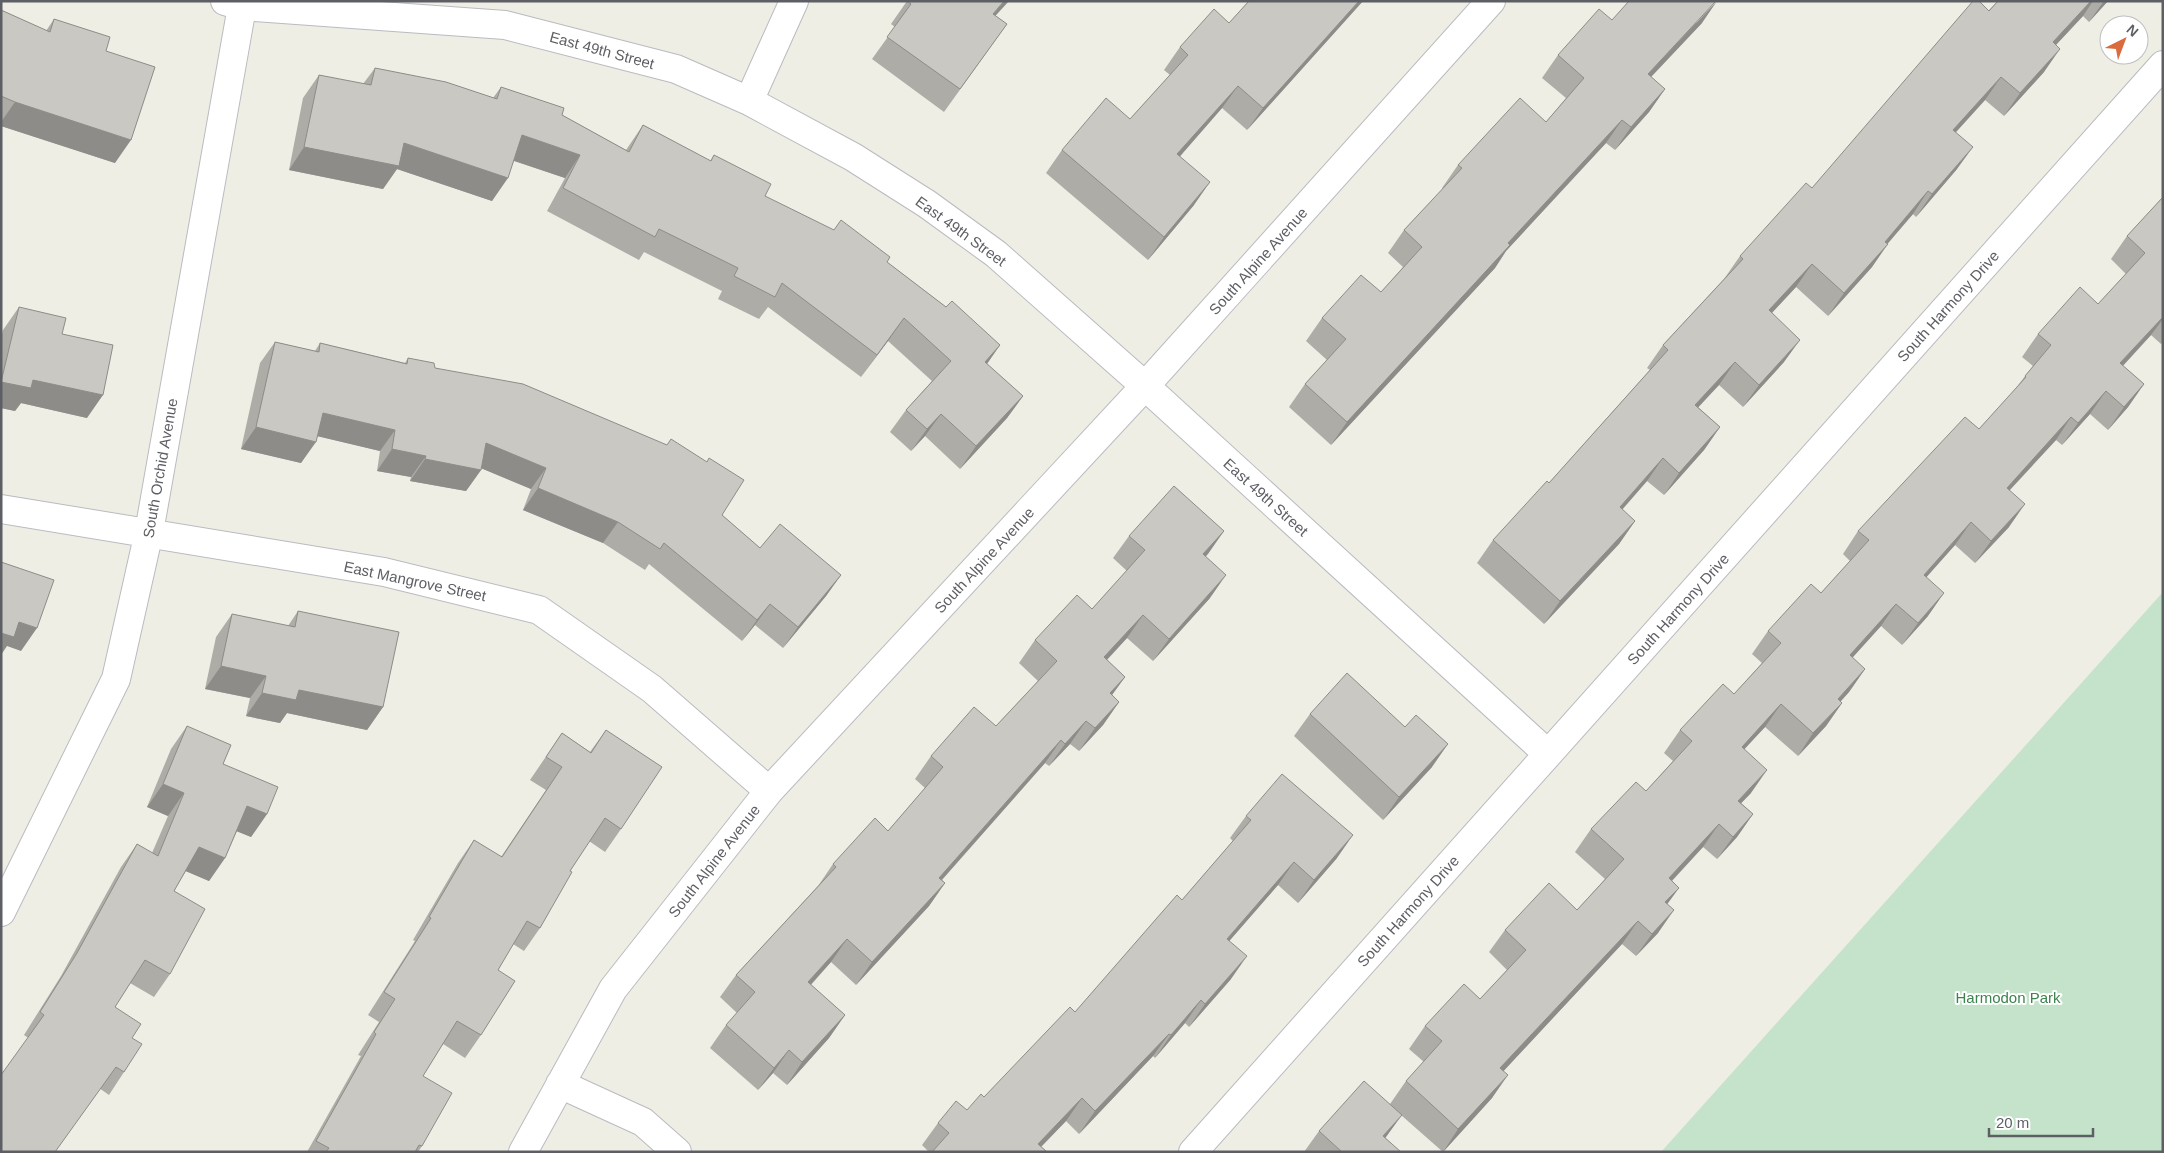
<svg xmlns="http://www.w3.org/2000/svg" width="2164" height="1153" viewBox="0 0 2164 1153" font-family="Arial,sans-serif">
  <rect width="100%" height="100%" fill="#eeeee5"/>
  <!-- green -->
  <path fill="#c4e3ca" d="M2163 592V1152H1661Z"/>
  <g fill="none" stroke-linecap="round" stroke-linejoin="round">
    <defs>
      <path id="minor" d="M225 1 242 6 505 25 676 69 749 101 853 157 927 204 996 254 1145 386 1548 754
        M749 101 794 1
        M1 509 384 572 539 610 652 689 769 791
        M1 912 116 679 149 532 243 1
        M560 1084 643 1122 677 1152
        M523 1152 613 989 769 791 1145 386 1491 1
        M1193 1152 2163 65"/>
    </defs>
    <!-- minor casing -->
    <use href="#minor" stroke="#babbc0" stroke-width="30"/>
    <!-- minor -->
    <use href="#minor" stroke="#fff" stroke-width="28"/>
  </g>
  <!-- wall -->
  <path fill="#aeaca7" d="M907 1 996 16 1007 24 944 112 872 59 895 27 891 24Z
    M1249 1H1363L1247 130 1222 108 1180 156 1194 205 1148 260 1046 173 1062 150 1130 119 1170 75 1164 70 1180 47 1229 23Z
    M1998 1H2108L2089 22 2083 16 2056 45 2044 72 2004 116 1985 100 1956 132 1957 169 1916 217 1913 214 1887 243 1872 267 1828 316 1796 287 1772 313 1784 362 1743 407 1719 385 1698 407 1720 427 1704 450 1664 495 1647 481 1622 510 1635 521 1619 544 1544 624 1477 563 1493 540 1549 483 1650 370 1647 368 1663 345 1724 279 1740 256 1812 188Z
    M1 10 46 31 54 19 106 51 115 163 1 126Z
    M1612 20 1702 23 1651 77 1665 89 1649 112 1615 150 1606 143 1506 251 1495 268 1331 445 1289 407 1305 384 1327 360 1306 341 1322 318 1381 292 1403 267 1388 253 1404 230 1443 189 1442 188 1458 165 1546 122 1566 98 1542 78 1558 55Z
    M375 68 493 98 501 87 562 115 626 150 643 125 710 161 714 155 765 196 887 262 946 307 1000 345 987 364 1023 396 1007 418 960 469 925 436 911 451 890 432 906 410 932 381 888 341 861 377 768 307 759 319 718 299 722 291 644 252 639 260 547 211 565 178 514 161 492 201 397 169 383 189 289 170 303 98 319 75 363 84Z
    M2163 197V342L2161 344 2151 335 2123 366 2144 384 2128 407 2108 430 2090 414 2062 445 2056 440 2010 490 2009 527 1975 563 1955 545 1926 577 1928 616 1902 645 1881 626 1852 658 1865 669 1849 692 1840 702 1842 703 1826 726 1798 756 1765 727 1744 749 1751 793 1741 803 1753 814 1737 837 1717 859 1703 847 1672 881 1667 904 1658 933 1636 956 1622 944 1503 1071 1492 1098 1443 1152 1401 1115 1385 1138 1401 1152H1304L1319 1131 1390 1104 1406 1081 1424 1062 1409 1049 1425 1026 1480 999 1507 970 1489 952 1505 930 1577 910 1605 879 1575 852 1591 829 1646 791 1673 761 1664 753 1680 730 1734 694 1762 663 1752 654 1768 631 1821 593 1850 561 1843 554 1858 531 1979 429 2014 391 2025 376 2033 366 2022 357 2038 334 2098 304 2126 274 2111 259 2127 236Z
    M19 307 62 334 87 418 21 403 15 411 1 408V338L3 330Z
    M275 342 315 351 320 343 405 363 408 358 435 368 722 515 760 548 841 575 826 596 783 648 755 625 742 641 649 564 645 570 603 543 523 510 531 489 481 468V470L466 491 410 481 411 477 377 471 380 451 318 436 301 463 241 449 260 363Z
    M1224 531 1205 556 1210 598 1153 661 1127 638 1107 660 1125 677 1112 695 1119 702 1103 725 1079 751 1070 744 1049 766 1045 763 942 880 945 883 929 906 856 985 831 962 811 985 845 1015 829 1038 787 1085 773 1073 758 1090 710 1048 726 1025 737 1013 720 997 736 975 818 886 833 864 888 831 925 788 915 779 931 756 996 726 1038 681 1019 663 1035 640 1092 609 1127 571 1113 558 1129 536Z
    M298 611 383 707 367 730 287 713 280 723 246 716 250 698 205 689 216 637 232 614 288 626Z
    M1310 714 1432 767 1383 820 1294 736Z
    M187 726 223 764 267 814 251 837 237 831 225 858 209 881 186 871 174 891 170 974 154 997 130 983 115 1007 132 1038 124 1072 109 1095 24 1035 61 976 121 867 137 844 152 853 168 816 147 807 171 749Z
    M606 730 621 829 605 852 589 841 570 871 540 928 524 951 513 944 498 970 481 1035 465 1058 443 1044 423 1076 422 1146 418 1152H307L361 1056 358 1055 379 1022 368 1015 415 941 413 940 458 863 474 840 501 857 546 790 530 780 562 733 590 752Z
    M1246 816 1337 858 1298 903 1278 885 1229 941 1231 979 1189 1027 1185 1023 1155 1058 1153 1056 1079 1134 1066 1121 1041 1147 1046 1152H929L922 1145 938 1123 967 1110 984 1097 1075 1012 1182 900 1233 841 1230 838Z"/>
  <!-- shaded-wall -->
  <path fill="#8d8c88" d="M1004 1H1009L977 36 993 14Z
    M1359 1H1363L1247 130 1263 108Z
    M1717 1 1702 23 1632 97 1648 74Z
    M2091 1H2093L2083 16 2037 65 2053 42Z
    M2104 1H2108L2089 22Z
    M2060 49 2044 72 2004 116 2020 93Z
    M2001 77 1985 100 1937 153 1953 130Z
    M1238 86 1222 108 1162 177 1177 154Z
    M1665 89 1649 112 1615 150 1631 127Z
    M15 102 131 140 115 163 1 126V122Z
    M1622 120 1606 143 1506 251 1495 268 1331 445 1347 422 1508 243Z
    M522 135 580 155 565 178 506 158Z
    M404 143 508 178 492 201 397 169 383 189 289 170 304 147Z
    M1973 147 1957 169 1916 217 1932 194Z
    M1210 182 1194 205 1148 260 1164 237Z
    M1928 191 1913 214 1873 261 1888 244 1872 267 1828 316 1844 293 1885 242Z
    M1812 264 1796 287 1753 333 1769 310Z
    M2163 317V319L2151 335 2104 386 2120 363Z
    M904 318 888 341 861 377 877 355Z
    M1800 340 1784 362 1743 407 1759 385Z
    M1000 345 984 368 985 362Z
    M1735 362 1719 385 1679 428 1695 405Z
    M33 380 103 395 87 418 21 403 15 411 1 408V382Z
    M2144 384 2128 407 2108 430 2124 407Z
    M2106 391 2090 414 2062 445 2078 423Z
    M1023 396 1007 418 960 469 976 446Z
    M323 413 395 430 380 451 308 434Z
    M941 414 925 436 911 451 927 429Z
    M2071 417 2056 440 1991 510 2007 488Z
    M256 427 316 442 301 463 241 449Z
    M1720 427 1704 450 1664 495 1679 473Z
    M486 443 546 468 531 489 471 464Z
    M392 449 426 456 411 477 377 471Z
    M1663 458 1647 481 1604 530 1620 507Z
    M425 459 481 470 466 491 410 481Z
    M538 488 618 522 603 543 523 510Z
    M2025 504 2009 527 1975 563 1991 541Z
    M1635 521 1619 544 1544 624 1560 601Z
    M1971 522 1955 545 1908 598 1924 575Z
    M1224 531 1208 554 1187 577 1203 554Z
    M841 575 826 596 783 648 798 627Z
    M1226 575 1210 598 1153 661 1169 639Z
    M1944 593 1928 616 1902 645 1918 623Z
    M770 604 755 625 742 641 757 620Z
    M1896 604 1881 626 1834 678 1850 655Z
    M1143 615 1127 638 1088 680 1104 657Z
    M19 622 37 628 21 651 7 646 1 655V633Z
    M221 666 266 676 250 698 205 689Z
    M1865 669 1849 692 1822 722 1838 699Z
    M1125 677 1109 699 1110 693Z
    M299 690 383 707 367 730 287 713 280 723 246 716 262 693Z
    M1119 702 1103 725 1079 751 1095 728Z
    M1842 703 1826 726 1798 756 1813 733Z
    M1781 704 1765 727 1726 769 1742 747Z
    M1086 721 1070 744 1049 766 1065 744Z
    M1061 740 1045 763 923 901 939 878Z
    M1448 744 1432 767 1383 820 1399 797Z
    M1767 770 1751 793 1722 823 1738 801Z
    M163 784 184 793 168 816 147 807Z
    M247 806 267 814 251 837 231 829Z
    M1753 814 1737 837 1717 859 1733 837Z
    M1719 824 1703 847 1653 901 1669 878Z
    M1353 835 1337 858 1298 903 1314 880Z
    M199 847 225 858 209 881 183 870Z
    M1294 862 1278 885 1211 962 1227 939Z
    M945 883 929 906 856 985 872 962Z
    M1679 888 1663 910 1665 902Z
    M1674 910 1658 933 1636 956 1652 934Z
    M1638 921 1622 944 1485 1091 1500 1068Z
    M847 939 831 962 792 1005 808 982Z
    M1247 956 1231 979 1189 1027 1205 1004Z
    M1201 1000 1185 1023 1155 1058 1171 1035Z
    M845 1015 829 1038 787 1085 802 1062Z
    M1169 1034 1153 1056 1079 1134 1095 1111Z
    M789 1050 773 1073 758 1090 774 1068Z
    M1508 1075 1492 1098 1443 1152 1458 1129Z
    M1082 1098 1066 1121 1036 1152 1038 1144Z
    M1402 1115 1386 1137 1373 1152 1383 1136Z"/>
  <!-- building -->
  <path fill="#cac8c2" stroke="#8d8c88" d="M1004 1 993 14 1007 24 960 89 887 37 911 4 907 1Z
    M1249 1H1359L1263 108 1238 86 1177 154 1210 182 1164 237 1062 150 1106 98 1130 119 1188 55 1180 47 1214 9 1229 23Z
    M1629 1H1716L1648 74 1665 89 1631 127 1622 120 1508 243 1510 245 1347 422 1305 384 1346 339 1322 318 1361 275 1381 292 1422 247 1404 230 1462 168 1458 165 1520 98 1546 122 1584 78 1558 55 1599 9 1612 20Z
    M1973 1H1979L1989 11 1998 1H2091L2053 42 2060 49 2020 93 2001 77 1953 130 1973 147 1932 194 1928 191 1885 242 1888 244 1844 293 1812 264 1769 310 1800 340 1759 385 1735 362 1695 405 1720 427 1679 473 1663 458 1620 507 1635 521 1560 601 1493 540 1547 481 1549 483 1668 350 1663 345 1743 259 1740 256 1806 183 1812 188Z
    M1 10 50 32 54 19 110 37 106 51 155 67 131 140 15 102 1 96Z
    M375 68 446 82 497 99 501 87 564 108 562 115 629 152 643 125 711 161 714 155 771 184 765 196 834 230 841 220 890 257 887 262 946 307 952 301 1000 345 985 362 1023 396 976 446 941 414 927 429 906 410 951 361 904 318 877 355 782 283 775 297 734 276 738 268 659 229 655 237 563 188 580 155 522 135 508 178 404 143 399 166 304 147 319 75 371 85Z
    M2163 197V317L2120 363 2144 384 2124 407 2106 391 2078 423 2071 417 2007 488 2025 504 1991 541 1971 522 1924 575 1944 593 1918 623 1896 604 1850 655 1865 669 1838 699 1842 703 1813 733 1781 704 1742 747 1767 770 1738 801 1753 814 1733 837 1719 824 1669 878 1679 888 1665 902 1674 910 1652 934 1638 921 1500 1068 1508 1075 1458 1129 1406 1081 1442 1041 1425 1026 1464 984 1480 999 1526 950 1505 930 1549 883 1577 910 1624 859 1591 829 1636 782 1646 791 1692 741 1680 730 1723 684 1734 694 1781 643 1768 631 1811 584 1821 593 1869 540 1858 531 1965 417 1979 429 2026 377 2025 376 2051 345 2038 334 2080 287 2098 304 2145 253 2127 236Z
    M19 307 66 318 62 334 113 345 103 395 33 380 31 388 1 382Z
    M275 342 319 352 320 343 407 364 408 358 434 363 435 368 523 384 667 445 671 439 707 462 709 458 744 480 722 515 760 548 780 524 841 575 798 627 770 604 757 620 664 543 660 549 618 522 538 488 546 468 486 443 481 470 425 459 426 456 392 449 395 430 323 413 316 442 256 427Z
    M1174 486 1224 531 1203 554 1226 575 1169 639 1143 615 1104 657 1125 677 1110 693 1119 702 1095 728 1086 721 1065 744 1061 740 939 878 945 883 872 962 847 939 808 982 845 1015 802 1062 789 1050 774 1068 726 1025 755 992 736 975 836 867 833 864 875 818 888 831 943 767 931 756 974 707 996 726 1057 661 1035 640 1077 595 1092 609 1145 550 1129 536Z
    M1 562 54 580 37 628 19 622 14 637 1 633Z
    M298 611 399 632 383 707 299 690 296 700 262 693 266 676 221 666 232 614 295 627Z
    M1347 673 1405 727 1416 715 1448 744 1399 797 1310 714Z
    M187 726 231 745 223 764 278 787 267 814 247 806 225 858 199 847 174 891 205 909 170 974 145 960 115 1007 141 1024 132 1038 142 1044 124 1072 116 1067 55 1152H1V1075L44 1015 40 1012 77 953 137 844 158 856 184 793 163 784Z
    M606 730 662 767 621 829 605 818 570 871 572 872 540 928 527 921 498 970 515 981 481 1035 457 1021 423 1076 452 1093 422 1146 419 1145 415 1152H326L329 1148 316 1141 376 1034 374 1032 395 999 384 992 431 918 429 917 474 840 502 857 562 767 546 757 562 733 591 753Z
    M1282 774 1353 835 1314 880 1294 862 1227 939 1247 956 1205 1004 1201 1000 1171 1035 1169 1034 1095 1111 1082 1098 1038 1144 1046 1151V1152H932L949 1133 938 1123 956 1101 967 1110 981 1094 984 1097 1070 1007 1075 1012 1177 895 1182 900 1251 820 1246 816Z
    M1364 1081 1402 1115 1383 1136 1401 1152H1342L1319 1131Z"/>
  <g text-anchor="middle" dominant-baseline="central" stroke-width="4" stroke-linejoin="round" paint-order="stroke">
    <!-- street labels -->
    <g font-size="15" fill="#5d5f64" stroke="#fff">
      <text transform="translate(602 50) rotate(15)">East 49th Street</text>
      <text transform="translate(961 231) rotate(36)">East 49th Street</text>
      <text transform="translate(1258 261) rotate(-48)">South Alpine Avenue</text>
      <text transform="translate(1948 306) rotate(-48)">South Harmony Drive</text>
      <text transform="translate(160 468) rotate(-80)">South Orchid Avenue</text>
      <text transform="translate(1266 497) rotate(42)">East 49th Street</text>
      <text transform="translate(984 560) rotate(-47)">South Alpine Avenue</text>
      <text transform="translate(415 581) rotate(12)">East Mangrove Street</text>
      <text transform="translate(1678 609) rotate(-48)">South Harmony Drive</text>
      <text transform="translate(714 861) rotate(-52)">South Alpine Avenue</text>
      <text transform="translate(1408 911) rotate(-48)">South Harmony Drive</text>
    </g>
    <!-- park labels -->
    <g font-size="15" fill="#3d834f" stroke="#fff">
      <text x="2008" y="997">Harmodon Park</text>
    </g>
  </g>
  <!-- border -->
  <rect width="2164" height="1153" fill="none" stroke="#5d5f64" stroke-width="5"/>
  <!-- north arrow -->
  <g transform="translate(2124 40) rotate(42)"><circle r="24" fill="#ffffff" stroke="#bebfc1"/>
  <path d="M0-4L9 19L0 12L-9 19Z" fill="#da6b3f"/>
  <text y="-8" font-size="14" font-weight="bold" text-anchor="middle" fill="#5d5f64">N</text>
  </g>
  <!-- scale -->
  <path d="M1989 1128v8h104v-8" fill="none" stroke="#5d5f64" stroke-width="2.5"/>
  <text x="1996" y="1128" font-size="15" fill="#5d5f64" stroke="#ffffff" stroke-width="4" paint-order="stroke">20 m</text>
</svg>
